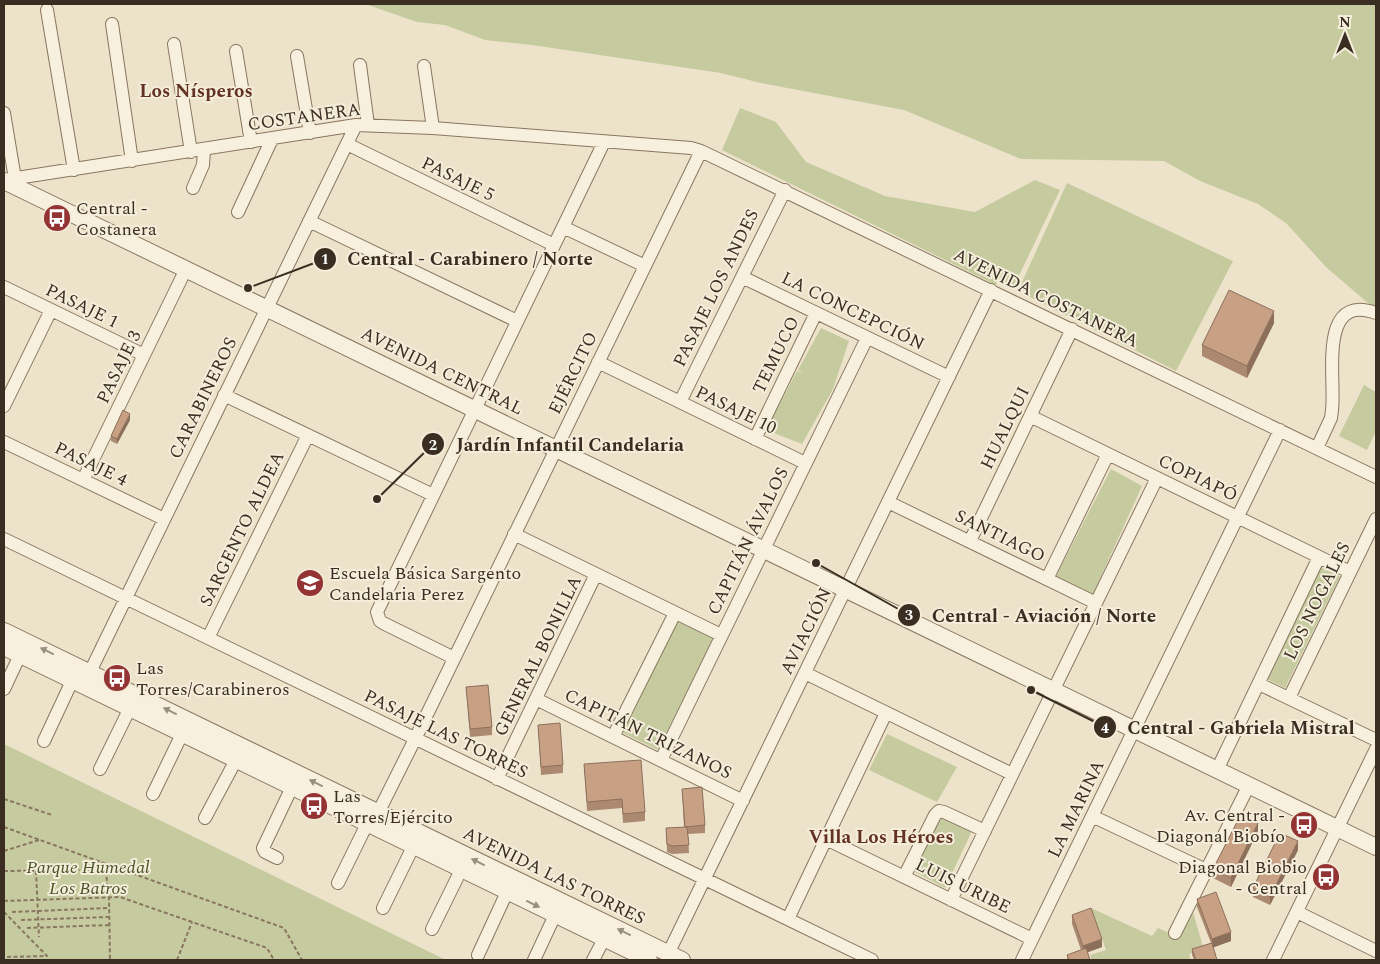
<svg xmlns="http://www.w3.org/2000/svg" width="1380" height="964" viewBox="0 0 1380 964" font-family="Spectral,serif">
  <rect width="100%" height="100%" fill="#ede3cb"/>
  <!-- green -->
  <path fill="#c5cb9f" d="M365 4H1376V310L1326 267 1286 223 1258 204 1200 181 1164 161 1021 159 904 110 761 83 721 73 532 45 485 40 445 25 417 22Z
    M740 108 776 122 806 162 885 196 975 212 1035 180 1060 190 1014 286 998 279 996 285 722 150Z
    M1067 183 1233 261 1176 371 1018 291Z
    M821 328 849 341 833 389 802 444 766 430 797 371 804 374 798 370Z
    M1364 385 1376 392V431L1367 450 1339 436Z
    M1111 469 1142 486 1093 594 1056 576Z
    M1319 566 1340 576 1285 688 1267 679Z
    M678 621 714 638 658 750 623 733Z
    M887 734 957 767 937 802 869 770Z
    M4 744 446 960H4Z
    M941 816 972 831 945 888 915 872Z
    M1091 908 1152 936 1158 928 1179 937 1193 912 1204 950 1189 954 1191 960H1092L1090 955 1106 950Z"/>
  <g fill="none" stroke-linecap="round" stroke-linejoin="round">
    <defs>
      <path id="minor" d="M47 10 74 170
        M112 24 132 161
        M174 44 191 152
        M236 51 251 142
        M297 56 310 133
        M360 65 368 125
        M424 66 433 128
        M4 113 15 179
        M347 144 554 245
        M4 180 356 125 433 128 691 148 701 151 1376 477
        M193 188 203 165 204 150
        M238 212 272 139
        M309 221 517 321
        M563 227 645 266
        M742 277 949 377
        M4 287 144 355
        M598 362 805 463
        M224 395 433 495
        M680 402 785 190
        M4 406 51 310
        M1030 416 1350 572
        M755 439 816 313
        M4 442 164 519
        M1317 448 1331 418 1332 410C1336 379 1317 292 1376 313
        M83 480 186 269
        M888 502 1096 603
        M514 534 721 635
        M4 539 872 960
        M970 541 1072 329
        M1047 579 1108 454
        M208 638 308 435
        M454 658 383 623 380 621 377 612 604 142
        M805 673 1012 774
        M84 678 90 672 356 125
        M1259 684 1376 740
        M4 689 20 655
        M1289 698 1376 519
        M536 699 743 801
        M613 737 675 613
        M44 741 72 681
        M661 760 867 338
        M100 769 130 708
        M1217 770 1319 557
        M497 779 596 574
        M153 794 182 734
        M1092 816 1206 870
        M205 818 236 760
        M826 839 1032 939
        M277 858 265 852 263 848 292 787
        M904 877 935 815 939 811 944 812 985 831
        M338 883 367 824 378 813 415 739 701 151
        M951 900 1157 478
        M383 908 413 847
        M1297 912 1376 951
        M788 919 886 713
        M432 929 461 870
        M1175 933 1249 785
        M478 955 507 892
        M534 960 555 915
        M593 960 604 939
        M667 960 668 954 991 290
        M1022 960 1280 430
        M1273 960 1376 749"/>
      <path id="tertiary" d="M4 181 1376 847
        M4 631 682 960
        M4 647 649 960"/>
    </defs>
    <!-- minor casing -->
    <use href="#minor" stroke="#897660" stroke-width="14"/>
    <!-- tertiary casing -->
    <use href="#tertiary" stroke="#897660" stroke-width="18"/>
    <!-- path -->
    <path stroke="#897660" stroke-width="2" stroke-dasharray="4 2.5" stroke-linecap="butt" d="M4 799 52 815
      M4 827 284 928 302 960
      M4 851 39 840
      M105 864 109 898 110 960
      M4 871 106 870
      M36 871 39 937
      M4 901 120 897 267 948 274 960
      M4 912 47 956 4 957
      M12 912 109 908
      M21 920 109 917
      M27 928 109 925
      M177 960 192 922"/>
    <!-- minor -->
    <use href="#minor" stroke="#f7f0de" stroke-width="12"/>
    <!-- tertiary -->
    <use href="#tertiary" stroke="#f7f0de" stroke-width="16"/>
  </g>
  <!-- wall -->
  <path fill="#ac8a71" d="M1274 323 1247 378 1202 356V345Z
    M130 420 117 444 111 441V436Z
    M466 687 492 727V735L470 737Z
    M538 725 563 765V773L541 775Z
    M584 764 645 812V821L623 823 622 808 587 811Z
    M682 789 705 825V833L688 834 689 853 672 854 667 852 666 828 684 827Z
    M1258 831 1231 887 1213 878V869Z
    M1298 850 1270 905 1253 897V888Z
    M1197 899 1231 941 1213 947 1217 960H1194L1192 955V949L1211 943 1197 907Z
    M1072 915 1102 947 1088 952 1090 960H1067V955L1081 950 1072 924Z"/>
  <!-- shaded-wall -->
  <path fill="#8c705c" d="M1274 311V323L1247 378V366Z
    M130 414V420L117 444V439Z
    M1258 823V831L1231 887V878Z
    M1298 841V850L1270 905V897Z
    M1231 932V941L1212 948V939Z
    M1102 939V947L1083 954V946Z"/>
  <!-- building -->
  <path fill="#c8a083" stroke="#8c705c" d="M1229 290 1274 311 1247 366 1202 345Z
    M123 410 130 414 117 439 111 436Z
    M488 685 492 727 470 729 466 687Z
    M560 723 563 765 541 767 538 725Z
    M641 760 645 812 623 814 622 799 587 802 584 764Z
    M702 787 705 825 685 827 682 789Z
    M1241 814 1258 823 1231 878 1213 869Z
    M687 827 689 845 672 846 667 844 666 828Z
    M1280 833 1298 841 1270 897 1253 888Z
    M1216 892 1231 932 1212 939 1197 899Z
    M1091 908 1102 939 1083 946 1072 915Z
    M1212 943 1217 960H1196L1192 949Z
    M1086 948 1090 960H1069L1067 955Z"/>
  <!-- one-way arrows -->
  <defs><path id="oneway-solid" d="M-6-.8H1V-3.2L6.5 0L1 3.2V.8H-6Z" transform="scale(1.25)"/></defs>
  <g fill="#988f80">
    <use href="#oneway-solid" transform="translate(47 651) rotate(-154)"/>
    <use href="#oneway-solid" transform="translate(170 711) rotate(-154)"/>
    <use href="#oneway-solid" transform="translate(316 783) rotate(-154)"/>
    <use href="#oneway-solid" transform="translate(478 862) rotate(-154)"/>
    <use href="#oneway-solid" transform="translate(533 904) rotate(26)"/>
    <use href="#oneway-solid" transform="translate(624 932) rotate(-154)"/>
  </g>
  <!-- icons -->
  <defs>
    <symbol id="bus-disc" viewBox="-11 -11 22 22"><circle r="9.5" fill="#943333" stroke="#f4edda"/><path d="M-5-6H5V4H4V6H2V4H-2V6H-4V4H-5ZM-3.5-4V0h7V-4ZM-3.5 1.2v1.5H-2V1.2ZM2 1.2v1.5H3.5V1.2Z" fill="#fff"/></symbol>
    <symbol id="school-disc" viewBox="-11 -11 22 22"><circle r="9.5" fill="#943333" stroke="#f4edda"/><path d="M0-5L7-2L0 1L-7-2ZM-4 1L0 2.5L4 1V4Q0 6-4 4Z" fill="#fff"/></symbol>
  </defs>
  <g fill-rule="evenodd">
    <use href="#bus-disc" x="41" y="202" width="32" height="32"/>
    <use href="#school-disc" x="294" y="567" width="32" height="32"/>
    <use href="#bus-disc" x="101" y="662" width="32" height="32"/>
    <use href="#bus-disc" x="298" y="790" width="32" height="32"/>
    <use href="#bus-disc" x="1288" y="809" width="32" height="32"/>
    <use href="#bus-disc" x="1310" y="861" width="32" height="32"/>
  </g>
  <g text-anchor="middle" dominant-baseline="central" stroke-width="4" stroke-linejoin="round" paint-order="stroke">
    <!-- street labels -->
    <g font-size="18" fill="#3a2e22" stroke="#f4edda">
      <text transform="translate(304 117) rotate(-8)">COSTANERA</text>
      <text transform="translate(458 179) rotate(26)">PASAJE 5</text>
      <text transform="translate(716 288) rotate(-64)">PASAJE LOS ANDES</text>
      <text transform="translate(1046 298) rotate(26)">AVENIDA COSTANERA</text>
      <text transform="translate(82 306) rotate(26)">PASAJE 1</text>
      <text transform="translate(853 311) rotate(26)">LA CONCEPCIÓN</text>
      <text transform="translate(776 355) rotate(-64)">TEMUCO</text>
      <text transform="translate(119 367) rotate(-64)">PASAJE 3</text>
      <text transform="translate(442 371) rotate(26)">AVENIDA CENTRAL</text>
      <text transform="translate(573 373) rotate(-64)">EJÉRCITO</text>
      <text transform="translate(203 398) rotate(-64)">CARABINEROS</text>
      <text transform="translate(736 410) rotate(26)">PASAJE 10</text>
      <text transform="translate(1005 428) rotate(-64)">HUALQUI</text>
      <text transform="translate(91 464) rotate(26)">PASAJE 4</text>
      <text transform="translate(1198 478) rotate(26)">COPIAPÓ</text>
      <text transform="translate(242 529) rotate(-64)">SARGENTO ALDEA</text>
      <text transform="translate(1000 536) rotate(26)">SANTIAGO</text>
      <text transform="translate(748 541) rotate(-64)">CAPITÁN ÁVALOS</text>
      <text transform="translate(1317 601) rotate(-64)">LOS NOGALES</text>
      <text transform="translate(806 631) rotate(-64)">AVIACIÓN</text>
      <text transform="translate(538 656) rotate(-64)">GENERAL BONILLA</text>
      <text transform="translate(446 734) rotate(26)">PASAJE LAS TORRES</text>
      <text transform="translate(648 734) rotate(26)">CAPITÁN TRIZANOS</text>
      <text transform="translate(1076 809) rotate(-64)">LA MARINA</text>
      <text transform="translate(554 876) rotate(26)">AVENIDA LAS TORRES</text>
      <text transform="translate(963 886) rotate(26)">LUIS URIBE</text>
    </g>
    <!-- poi labels -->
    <g font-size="18" fill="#3a2e22" stroke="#f4edda" text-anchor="start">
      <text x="76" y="208">Central -<tspan x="76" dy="21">Costanera</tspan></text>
      <text x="329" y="573">Escuela Básica Sargento<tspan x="329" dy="21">Candelaria Perez</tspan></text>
      <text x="136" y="668">Las<tspan x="136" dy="21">Torres/Carabineros</tspan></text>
      <text x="333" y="796">Las<tspan x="333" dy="21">Torres/Ejército</tspan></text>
      <text x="1285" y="815" text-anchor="end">Av. Central -<tspan x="1285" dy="21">Diagonal Biobío</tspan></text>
      <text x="1307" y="867" text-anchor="end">Diagonal Biobio<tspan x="1307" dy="21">- Central</tspan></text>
    </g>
    <!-- park labels -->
    <g font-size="18" font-style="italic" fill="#4a552a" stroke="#f4edda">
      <text x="88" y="867">Parque Humedal<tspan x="88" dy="21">Los Batros</tspan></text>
    </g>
    <!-- neighbourhood labels -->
    <g font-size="19" font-weight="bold" fill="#643224" stroke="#f4edda">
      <text x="196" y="91">Los Nísperos</text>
      <text x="881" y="837">Villa Los Héroes</text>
    </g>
  </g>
  <!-- callouts -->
  <path fill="none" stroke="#3a2e22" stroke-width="2" d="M248 288L325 259M377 499L433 444M816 563L909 615M1031 690L1105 727"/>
  <g fill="#3a2e22" stroke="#f4edda" stroke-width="2">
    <circle cx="248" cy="288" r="5"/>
    <circle cx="377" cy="499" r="5"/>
    <circle cx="816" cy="563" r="5"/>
    <circle cx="1031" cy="690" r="5"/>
    <circle cx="325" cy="259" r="12"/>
    <circle cx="433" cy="444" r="12"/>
    <circle cx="909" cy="615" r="12"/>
    <circle cx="1105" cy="727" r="12"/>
  </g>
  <g font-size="15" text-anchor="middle" font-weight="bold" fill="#fff">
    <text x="325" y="264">1</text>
    <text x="433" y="450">2</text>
    <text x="909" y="620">3</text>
    <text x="1105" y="733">4</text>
  </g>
  <g font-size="19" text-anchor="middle" font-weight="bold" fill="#3a2e22" stroke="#f4edda" stroke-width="4" stroke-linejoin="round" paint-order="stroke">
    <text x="470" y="265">Central - Carabinero / Norte</text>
    <text x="570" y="451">Jardín Infantil Candelaria</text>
    <text x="1044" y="622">Central - Aviación / Norte</text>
    <text x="1241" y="734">Central - Gabriela Mistral</text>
  </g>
  <!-- border -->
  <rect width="1380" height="964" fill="none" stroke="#3a2e22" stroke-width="10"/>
  <!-- north arrow -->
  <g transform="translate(1345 35)" stroke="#f4edda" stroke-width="4" paint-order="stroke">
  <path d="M0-4L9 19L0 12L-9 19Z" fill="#3a2e22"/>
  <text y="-8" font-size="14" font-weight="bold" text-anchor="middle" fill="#3a2e22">N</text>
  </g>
</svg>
